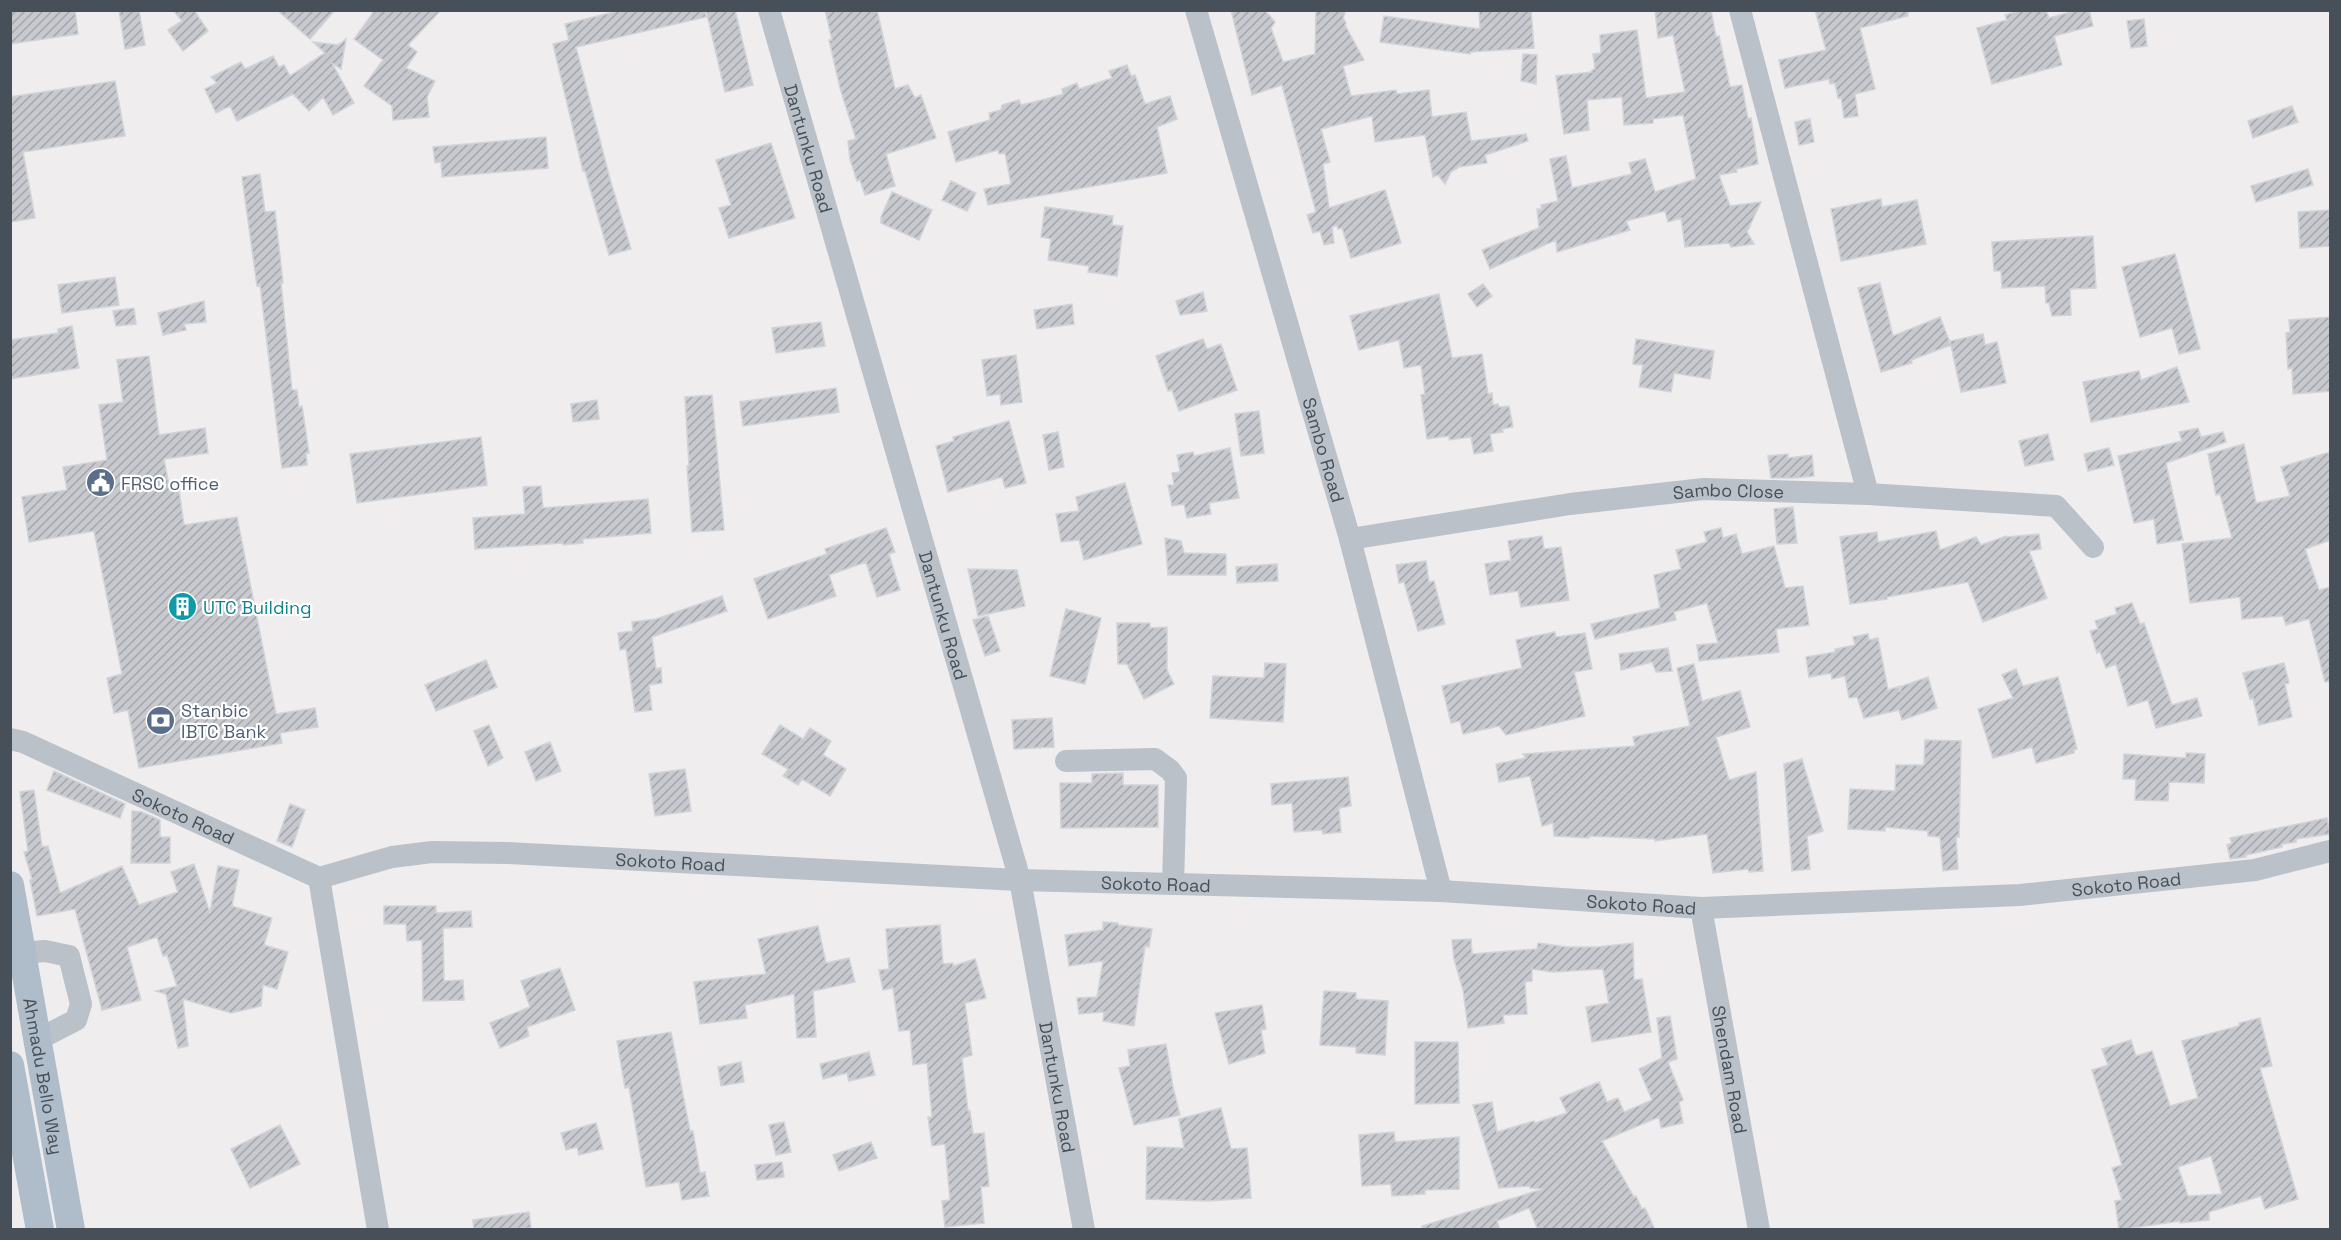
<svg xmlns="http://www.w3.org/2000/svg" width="2341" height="1240" viewBox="0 0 2341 1240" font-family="'Space Grotesk',sans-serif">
  <defs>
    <pattern id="building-hatch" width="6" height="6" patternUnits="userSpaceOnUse" patternTransform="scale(1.5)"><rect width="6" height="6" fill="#c7c9cf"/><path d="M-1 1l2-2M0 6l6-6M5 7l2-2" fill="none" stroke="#a3a6ab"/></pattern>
  </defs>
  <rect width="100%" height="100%" fill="#efeded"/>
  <!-- building -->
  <path fill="url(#building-hatch)" stroke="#d1d3d8" stroke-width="1.5" fill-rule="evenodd" d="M10 10H75L78 34 10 44Z
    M119 10H139L145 45 125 49Z
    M173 10H194L208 31 183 51 168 30 182 21Z
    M277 10H335L310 39Z
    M375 10H441L408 45 417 52 406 68 435 81 427 97 429 117 393 120 392 106 364 86 383 60 354 39Z
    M622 10H705L706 17 576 47 610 179 631 249 609 255 585 171H583L553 44 569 40 565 24Z
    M706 10H735L753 85 725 92Z
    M825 10H877L895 89 908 85 915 98 921 95 936 138 886 154 895 186 865 195 860 180 857 181 850 159 848 141 856 139 840 88 829 40H832Z
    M1231 10H1264L1270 16 1275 22 1271 28 1283 62 1315 54 1316 10H1346L1343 18 1346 23 1345 25 1364 60 1343 66 1351 96 1396 90 1397 94 1429 90 1432 117 1466 112 1471 141 1526 134 1528 141 1485 155 1487 163 1459 167 1451 172 1445 184 1438 175 1433 177 1425 135 1375 142 1372 116 1321 129 1330 162 1323 164 1329 208 1385 190 1401 243 1351 258 1342 228 1338 229 1337 225 1332 227 1334 243 1324 245 1320 231 1313 233 1307 215 1316 212 1282 85 1252 95Z
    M1479 10H1531L1534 48 1470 52V54L1380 42 1384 16 1480 29Z
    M1655 10H1711L1716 37 1719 36 1730 87 1742 85 1748 119 1751 118 1758 164 1736 169 1737 172 1719 175 1730 206 1761 202 1747 232 1754 244 1731 247 1729 243 1685 247 1681 218 1668 222 1665 211 1626 221 1630 230 1557 252 1556 240 1490 269 1482 250 1539 228 1537 209H1542L1541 205 1558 201 1550 159 1566 156 1572 188 1632 174 1629 163 1645 159 1655 192 1696 179 1683 115 1653 119V123L1624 125 1622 97 1587 100 1589 130 1564 134 1556 76 1592 72V70L1595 69 1593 54 1601 53 1600 35 1637 30 1646 98 1685 92 1673 35 1658 38Z
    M1815 10H1908V16L1860 28 1875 89 1855 94 1858 116 1844 118 1841 97 1838 98 1835 83 1830 84 1829 79 1785 88 1779 60 1826 50Z
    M2023 10H2046L2049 18 2078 10H2089L2093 26 2054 36 2062 65 1992 84 1977 28 2007 20 2005 15Z
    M2144 19 2147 46 2131 48 2127 21Z
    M346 39 341 69 332 63 354 103 333 115 323 97 309 111 293 94 237 121 230 106 216 113 205 89 217 83 211 77 241 62 245 69 273 56 279 67 284 65 290 76 325 53 313 42 338 45Z
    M1523 54 1537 55 1536 84 1521 81Z
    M1127 65 1131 76 1135 75 1145 104 1170 96 1177 119 1157 127 1167 173 988 205 984 189 1011 184 1005 153 999 154 998 150 956 162 948 132 990 120 989 113 1001 110 1002 105 1019 100 1021 105 1046 99 1063 94 1062 89 1077 83 1079 89 1112 78 1109 71Z
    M115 81 125 136 23 152 35 218 10 222V97Z
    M2292 106 2298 122 2253 138 2248 121Z
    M1810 119 1814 142 1799 145 1795 122Z
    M546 137 548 168 442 177 441 162 435 163 433 147Z
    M771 143 795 218 729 238 719 208 731 205 716 160Z
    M2308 169 2313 185 2256 202 2251 186Z
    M260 174 265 212 275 211 283 283H281L292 390H297L299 407 302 406 309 453H306L307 465 282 468 260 285 257 286 242 177Z
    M951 181 976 193 967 211 942 200Z
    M892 192 932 210 919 240 881 223V217Z
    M1881 199 1882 207 1917 200 1926 244 1841 261 1831 209Z
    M1045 207 1113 216 1112 225 1123 226 1117 276 1088 272 1089 266 1048 260 1051 239 1041 237Z
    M2331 210V246L2300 248 2298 212Z
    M2093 236 2096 288 2070 289 2071 315 2052 316 2049 303H2046L2045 286 2002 288 2001 271H1994L1992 242Z
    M2175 254 2200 349 2179 354 2172 328 2140 337 2122 267Z
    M115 277 119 305 62 313 58 285Z
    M1880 283 1893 336 1940 317 1951 345 1911 360 1912 363 1881 372 1858 288Z
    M1483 284 1492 296 1477 307 1468 294Z
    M1203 292 1207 311 1180 315 1176 301Z
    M1439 294 1452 358 1482 354 1488 394 1492 393 1493 405 1498 404 1499 407 1509 406 1513 427 1502 429 1503 432 1490 434 1493 451 1474 454 1471 437 1449 440V436L1427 439 1421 395 1425 394 1421 365 1404 368 1399 340 1359 350 1350 316Z
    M204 301 206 322 184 324 186 330 163 335 158 313Z
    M1072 304 1074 324 1037 329 1034 310Z
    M134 308 136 324 116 326 113 311Z
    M2331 317V391L2293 394 2292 368 2288 369 2286 333 2290 332 2289 320Z
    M821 322 825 346 776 353 772 328Z
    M72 326 79 368 10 379V340L58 333V329Z
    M1983 334 1985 345 1997 342 2006 383 1961 392 1950 341Z
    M1203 339 1207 349 1221 344 1237 390 1179 411 1172 390 1168 391 1156 356Z
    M1636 339 1714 351 1710 379 1674 373 1671 392 1639 387 1643 365 1633 364Z
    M1016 355 1022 402 1001 405 1000 394 987 396 982 360Z
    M149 356 159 435 205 428 208 453 164 459 170 491 179 490 184 525 237 517 276 714 315 708 318 727 280 733 282 743 139 768 128 710 114 713 107 678 122 674 94 531 29 542 22 497 67 490 63 467 107 460 99 405 123 402 117 360Z
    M2177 367 2189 402 2091 422 2083 382 2139 371 2141 380Z
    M836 388 839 412 743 426 740 402Z
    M712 395 724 530 692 532 687 466H689L685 397Z
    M597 400 599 419 573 422 571 404Z
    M1259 411 1264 453 1241 456 1235 414Z
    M1009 421 1026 483 1005 488 1002 477 948 492 936 446 954 441 953 437Z
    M2198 428 2201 437 2223 432 2226 442 2166 463 2183 540 2157 544 2154 519 2134 523 2118 456 2182 441 2179 432Z
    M1058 432 1064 467 1049 470 1043 435Z
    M2048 434 2054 460 2025 466 2019 441Z
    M481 437 487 485 357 503 350 454Z
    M2244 444 2256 503 2290 496 2281 467 2330 452 2331 540 2305 549 2319 590 2331 587V681L2325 682 2309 619 2286 625 2283 616 2242 619 2240 597 2190 603 2182 544 2232 538 2220 494 2216 495 2208 454Z
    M1230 448 1239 498 1209 503 1211 514 1187 518 1184 504 1172 506 1168 485H1174L1172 473 1180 472 1177 455 1193 452 1194 456Z
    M2109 448 2114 465 2088 471 2084 454Z
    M1788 454V458L1812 455 1814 476 1795 478H1771L1768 456Z
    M1125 483 1142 544 1084 560 1079 540 1061 542 1056 514 1079 511 1076 497Z
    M541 486 543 508 648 499 651 533 583 539V543L563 545V543L475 549 473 518 525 514 523 487Z
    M1793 507 1797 543 1777 544 1774 509Z
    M886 528 895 552 889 554 900 590 877 597 866 562 829 575 836 596 768 619 754 579 827 554 825 549Z
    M1721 528 1723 538 1736 534 1742 554 1774 546 1785 588 1803 586 1809 625 1776 629 1779 652 1699 661 1697 645 1718 643 1707 603 1674 612 1676 620 1595 639 1591 624 1660 608 1654 575 1681 569 1676 550 1707 542 1704 532Z
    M1936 531 1940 550 1976 537 1981 545 2006 536 2007 537 2039 534 2041 549 2029 551 2047 598 1983 622 1968 582 1887 597V599L1850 604 1840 537 1877 532 1878 542Z
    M1542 536 1544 549 1561 547 1569 600 1521 607 1518 591 1490 595 1485 564 1511 560 1508 541Z
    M1165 538 1181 541 1184 553 1226 554V575H1168Z
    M1426 561 1429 582 1434 581 1445 624 1418 631 1404 582 1399 583 1396 565Z
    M1277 564 1278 581 1237 583 1236 567Z
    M968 569 1017 570 1025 606 978 616Z
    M722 596 727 611 652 637 656 669 661 668 662 683 649 685 652 710 635 712 626 649 620 650 618 633 633 631 632 622 656 619Z
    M2132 603 2140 624 2144 623 2172 705 2197 698 2202 716 2156 728 2148 700 2128 706 2116 664 2106 668 2100 652 2097 653 2090 631 2098 629 2095 621 2117 614 2115 608Z
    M1066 609 1101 618 1085 684 1050 676Z
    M988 616 1000 651 985 656 973 620Z
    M1117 623H1150V628L1167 627V670L1174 684 1144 699 1127 664H1118Z
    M1555 632 1556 637 1585 633 1592 669 1574 672 1585 716 1506 735 1499 726 1463 734 1460 721 1451 723 1442 686 1522 668 1516 640Z
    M1868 634 1869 640 1878 638 1888 690 1900 686V692L1902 686 1928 677 1937 708 1902 720 1899 710 1864 718 1857 697 1849 698 1845 676 1832 679 1831 673 1809 677 1806 657 1835 652V649L1855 645 1853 637Z
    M1668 648 1672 671 1656 672 1652 662 1621 670 1619 654Z
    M486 660 497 687 436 711 425 685Z
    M1265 663 1286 664 1283 722 1210 718 1213 676 1264 678Z
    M2284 663 2289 683 2285 684 2292 717 2259 725 2253 698 2250 699 2243 673Z
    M1694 664 1702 701 1740 691 1750 727 1716 737 1729 780 1756 772 1763 871 1749 872 1748 869 1713 873 1707 834 1655 841V839L1589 836V838L1554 836 1553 823 1542 826 1530 776 1499 782 1496 764 1526 758 1523 754 1635 746 1633 737 1690 726 1677 668Z
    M2016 669 2023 686 2058 677 2077 749 2074 750V753L2036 763 2032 747 1993 758 1978 709 2013 698 2002 675Z
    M1052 718 1054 747 1014 749 1012 720Z
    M489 725 503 758 488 766 474 731Z
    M780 725 803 739 810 728 831 741 823 755 846 769 830 796 802 779 798 785 783 776 788 769 762 754Z
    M1925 740 1961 741 1959 837H1956L1958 869 1943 871 1940 837 1928 836V831L1885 827V831L1848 829 1850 789 1895 791 1896 765H1924Z
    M550 742 561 771 536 781 525 752Z
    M2186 753 2205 754 2204 783 2169 782 2168 801 2135 800 2136 779H2123L2124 754 2186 758Z
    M1802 759 1823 831 1807 836 1810 869 1792 871 1784 764Z
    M685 769 691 811 655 816 649 774Z
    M54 771 125 804 120 818 47 790Z
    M1123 773V785H1158V827L1061 828 1060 783H1092V774Z
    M1348 777 1351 806 1339 808 1341 832 1323 834 1322 830 1294 832 1292 803 1272 805 1271 784Z
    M34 790 42 847 48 846 60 893 122 866 139 905 178 892 171 872 194 864 210 913 218 866 239 870 232 906 272 918 264 945 288 952 277 989 263 985 261 1006 231 1013 183 999 188 1046 178 1048 166 994 156 991 177 986 167 955 163 956 157 937 127 947 141 1000 102 1010 75 909 37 916 30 880 32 879 24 852 28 851 20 792Z
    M290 804 305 810 292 847 277 841Z
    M132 811 142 812 160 820V837H170V863H131Z
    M2327 818 2330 834 2296 839V842L2282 844V847L2246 855V857L2230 859 2227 845 2232 843 2230 838Z
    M384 906H436V913L471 911 472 927 443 928 444 981 463 980 464 1000 423 1001 422 940 407 941 406 924H384Z
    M1103 922 1118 923V925L1152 929 1149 947 1145 946 1134 1026 1103 1021 1104 1012 1079 1014 1077 998 1097 997 1103 961 1069 966 1065 935 1103 930Z
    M940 925 943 964 953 963V966L975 959 986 998 965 1003 972 1055 962 1058 968 1111H970L973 1134 984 1133 989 1186 981 1187 984 1223 945 1227 942 1201 950 1200 945 1144 932 1146 928 1117H932L927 1063 913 1065 910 1030 899 1031 893 988 883 990 879 970 889 969 886 929Z
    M818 926 826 963 849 958 855 982 813 991 816 1037 797 1038 794 994 745 1005 747 1018 700 1024 694 982 766 974 758 939Z
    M1471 939 1472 954 1537 949 1538 943 1568 947H1597L1633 943 1634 980 1642 979 1651 1032 1592 1042 1586 1007 1609 1003 1603 969 1553 972 1532 969V981L1525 982 1527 1014 1503 1015 1504 1023 1468 1028 1463 990 1454 959 1452 940Z
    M560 968 575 1010 527 1027 529 1036 500 1048 490 1023 530 1007 521 981Z
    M1324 991 1356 993V999L1388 1001 1385 1055 1356 1053V1047L1320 1045Z
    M1262 1005 1266 1029 1261 1030 1265 1053 1229 1064 1215 1013Z
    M1670 1016 1677 1059 1668 1062 1683 1100 1679 1102 1683 1123 1661 1128 1659 1117 1602 1141 1634 1197 1636 1196 1642 1209 1645 1208 1655 1230H1538L1529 1208 1497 1221 1500 1230H1422V1226L1543 1189 1530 1188V1186L1499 1188 1473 1105 1492 1102 1497 1132 1534 1121 1535 1123 1567 1113 1560 1098 1599 1082 1607 1102 1618 1098 1624 1112 1652 1100 1639 1069 1662 1058 1657 1018Z
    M2260 1018 2272 1066 2260 1068 2298 1199 2265 1209 2261 1196 2209 1212V1220L2180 1223V1221L2119 1230 2115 1201 2122 1200 2112 1168 2122 1165 2092 1070 2108 1065 2102 1049 2131 1040 2136 1056 2152 1051 2170 1106 2198 1098 2182 1041 2239 1026V1023ZM2211 1156 2222 1194 2188 1196 2178 1167Z
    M671 1032 690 1131H693L700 1173 705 1172 709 1196 682 1200 679 1182 646 1187 629 1087 625 1088 617 1041Z
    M1415 1042H1458L1459 1103 1415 1104Z
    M1166 1044 1173 1087 1180 1115 1134 1125 1119 1068 1130 1066 1128 1050Z
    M869 1052 875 1075 849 1081 847 1073 823 1079 820 1064Z
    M741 1062 744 1082 721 1086 718 1067Z
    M1221 1108 1231 1149 1247 1148 1251 1198 1207 1201 1146 1199 1147 1147 1184 1148 1179 1119Z
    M784 1122 791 1152 776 1155 769 1125Z
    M596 1123 603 1149 579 1155 577 1147 566 1150 561 1133Z
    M280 1125 300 1164 250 1188 231 1149Z
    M1394 1132 1395 1142 1459 1137V1189L1425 1190V1194L1392 1196 1391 1184 1362 1186 1359 1135Z
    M871 1142 877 1158 839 1171 833 1155Z
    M782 1162 784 1177 757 1180 755 1165Z
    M529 1212 531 1228 474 1230 473 1220Z"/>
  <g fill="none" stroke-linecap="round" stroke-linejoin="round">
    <!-- minor -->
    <g stroke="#bac1c8" stroke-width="22">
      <path id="s1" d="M769 10 1020 880 1084 1230"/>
      <path id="s2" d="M1196 10 1350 539 1441 891"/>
      <path d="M1740 10 1868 494"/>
      <path id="s3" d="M1350 539 1570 504 1704 489 1868 494 2056 506 2093 547"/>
      <path id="s4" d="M10 739 23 742 319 878 392 857 432 852 507 853 1020 880 1441 891 1701 908 2020 895 2255 870 2330 851"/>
      <path d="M1066 761 1155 759 1170 770 1176 778 1173 884"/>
      <path d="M319 878 378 1230"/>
      <path id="s5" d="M1701 908 1759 1230"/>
      <path d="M22 953 45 951 69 956 81 1004 76 1020 37 1040"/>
    </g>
    <!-- major -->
    <g stroke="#afbcc9" stroke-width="28">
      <path id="s6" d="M10 885 71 1230"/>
      <path d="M10 1065 40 1230"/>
    </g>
  </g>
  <!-- icons -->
  <defs>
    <symbol id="civic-disc" viewBox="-11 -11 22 22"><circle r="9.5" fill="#5c6f8a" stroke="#fff"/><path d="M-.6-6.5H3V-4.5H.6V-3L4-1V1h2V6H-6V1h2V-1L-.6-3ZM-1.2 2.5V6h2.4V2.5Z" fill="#fff"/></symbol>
    <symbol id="building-disc" viewBox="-11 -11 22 22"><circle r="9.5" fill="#0f9aa8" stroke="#fff"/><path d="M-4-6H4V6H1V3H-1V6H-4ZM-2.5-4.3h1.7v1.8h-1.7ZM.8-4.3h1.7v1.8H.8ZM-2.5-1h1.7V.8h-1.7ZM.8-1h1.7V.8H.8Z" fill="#fff"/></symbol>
    <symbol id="bank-disc" viewBox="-11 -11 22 22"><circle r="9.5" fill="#5c6f8a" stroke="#fff"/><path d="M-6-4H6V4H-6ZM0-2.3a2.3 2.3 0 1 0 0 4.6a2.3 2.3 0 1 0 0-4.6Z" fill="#fff"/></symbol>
  </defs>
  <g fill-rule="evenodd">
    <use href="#civic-disc" x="84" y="466" width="33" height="33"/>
    <use href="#building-disc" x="166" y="590" width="33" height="33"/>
    <use href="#bank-disc" x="144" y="704" width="33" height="33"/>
  </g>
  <g text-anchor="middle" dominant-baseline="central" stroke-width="4.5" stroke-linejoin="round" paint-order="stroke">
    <!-- street labels -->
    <g font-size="18" fill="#475058" stroke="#fff">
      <text stroke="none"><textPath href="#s1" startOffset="144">Dantunku Road</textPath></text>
      <text stroke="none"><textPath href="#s2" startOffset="458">Sambo Road</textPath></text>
      <text stroke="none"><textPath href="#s3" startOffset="382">Sambo Close</textPath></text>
      <text stroke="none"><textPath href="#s1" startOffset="630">Dantunku Road</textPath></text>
      <text stroke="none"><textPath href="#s4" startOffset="190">Sokoto Road</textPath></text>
      <text stroke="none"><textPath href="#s4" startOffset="694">Sokoto Road</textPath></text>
      <text stroke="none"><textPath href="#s4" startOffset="1180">Sokoto Road</textPath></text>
      <text stroke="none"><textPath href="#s4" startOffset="2152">Sokoto Road</textPath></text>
      <text stroke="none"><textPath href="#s4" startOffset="1666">Sokoto Road</textPath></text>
      <text stroke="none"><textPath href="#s5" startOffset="164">Shendam Road</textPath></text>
      <text stroke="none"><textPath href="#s6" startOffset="194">Ahmadu Bello Way</textPath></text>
      <text stroke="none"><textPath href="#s1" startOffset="1116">Dantunku Road</textPath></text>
    </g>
    <!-- service labels -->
    <g font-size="18" fill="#4e5e75" stroke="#fff" text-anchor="start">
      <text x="121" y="483">FRSC office</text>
      <text x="181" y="710">Stanbic<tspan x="181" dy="21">IBTC Bank</tspan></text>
    </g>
    <!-- culture labels -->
    <g font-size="18" fill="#0d838f" stroke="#fff" text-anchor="start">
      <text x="203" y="607">UTC Building</text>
    </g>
  </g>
  <!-- border -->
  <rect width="2341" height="1240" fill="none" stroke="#475058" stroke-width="24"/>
</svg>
